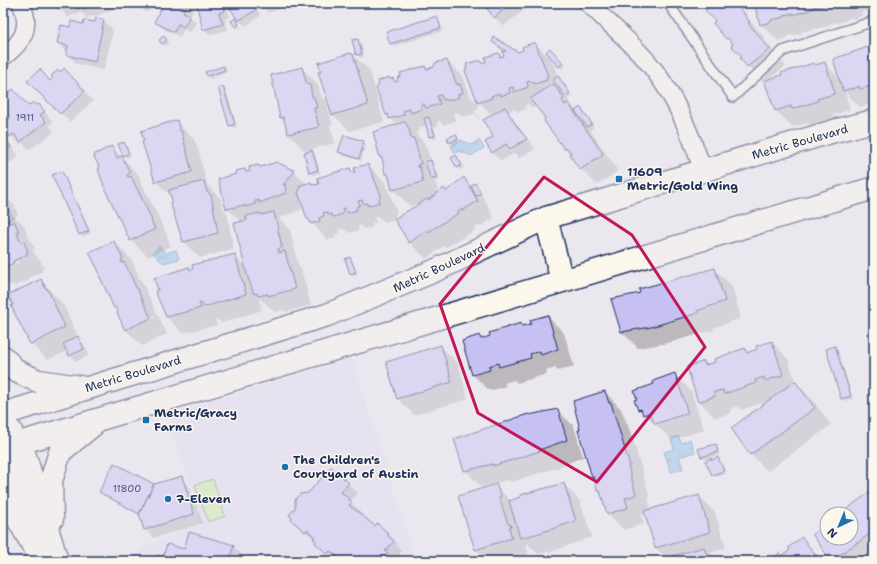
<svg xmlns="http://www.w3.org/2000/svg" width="877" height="564" viewBox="0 0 877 564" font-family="'Shantell Sans',sans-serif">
  <defs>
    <pattern id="water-ripples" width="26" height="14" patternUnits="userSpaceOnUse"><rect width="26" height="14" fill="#8ac1e8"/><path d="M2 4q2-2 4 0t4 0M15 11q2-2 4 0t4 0" fill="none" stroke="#709dbf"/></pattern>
  </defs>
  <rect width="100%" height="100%" fill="#ebe7ee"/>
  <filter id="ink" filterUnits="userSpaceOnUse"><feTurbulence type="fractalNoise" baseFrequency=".025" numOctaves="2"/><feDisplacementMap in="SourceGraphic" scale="8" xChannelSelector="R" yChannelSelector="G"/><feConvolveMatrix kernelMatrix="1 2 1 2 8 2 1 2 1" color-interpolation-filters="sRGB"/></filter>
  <g filter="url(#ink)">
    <!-- built -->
    <path fill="#e0dcf0" d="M352 358 416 561H117L133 554 145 545 198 524 199 508 169 425 178 411Z"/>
    <!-- pitch -->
    <path fill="#caeba3" stroke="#728d80" d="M213 479 225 516 208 522 195 485Z"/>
    <!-- water -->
    <path fill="url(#water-ripples)" stroke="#5e87b1" d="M461 140 471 145 479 140 484 148 471 156 460 151 455 153 451 146Z
      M159 246 166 253 176 250 179 259 163 263 153 253Z
      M678 436 682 443 690 439 695 452 679 457 683 469 671 472 664 452 674 449 671 439Z"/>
    <!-- shadow -->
    <path fill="#0003" fill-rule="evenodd" d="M57 3H110L113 9 94 17 92 16 87 18 81 12 68 17 59 8Z
      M137 3H159L146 13Z
      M165 3H189L194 8 190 17 196 22 190 33 184 29 180 37 162 28 156 22Z
      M199 3H221L228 10 230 17 225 19 228 30 210 35 204 29Z
      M228 3H253L261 16 245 26 239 20Z
      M261 3H286L287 6 268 13Z
      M481 3H524L529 7 503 26Z
      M703 3H739L737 5 748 15 746 16 766 39 764 40 786 66 768 80 814 64 816 66 824 63 840 79 874 46V103L860 107 845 92 850 110 833 115 834 118 810 125 807 123 793 127 776 111 766 82 764 83 741 58 743 56 714 23 716 21Z
      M755 3H874V8L861 13 862 16 853 19 852 17 839 23 837 22 829 24V26L801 32V34L787 36V38L778 41 761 24Z
      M437 17 443 31 394 46 391 43Z
      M236 20 241 27 238 29 233 21Z
      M104 21 113 30 104 70 76 64 58 43 70 28Z
      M166 40 169 43 165 46 163 43Z
      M358 40 360 43 364 56 360 58 357 55 354 41Z
      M493 42 517 53 535 43 551 59 560 79 572 96 567 99 577 111 580 108 583 111 594 127 590 130 618 171 597 185 581 169 545 121 547 118 537 106 532 108 528 104 525 105 526 109 518 112 515 109 508 112 535 149 519 158 515 153 501 161 492 152 494 138 493 116 479 102 480 62 482 64 487 63 498 54 503 58 505 57 503 52Z
      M547 52H553L565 66 562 69Z
      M351 55H353L370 71 384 122 350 131 333 115Z
      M447 61 463 77 470 96 477 102 479 109 474 111 476 114 481 119H479L475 114 464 117 456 112 453 113 456 121 443 125 440 121 437 122 438 126 434 127 437 138 433 139 430 137 426 126 419 128 420 131 415 133 423 141 433 164 439 180 434 182 436 184 438 194 447 192 464 179 472 187 475 185 478 187 494 218 479 227 478 226 474 228 475 230 445 248 444 246 426 259 409 242 395 219 385 222 377 216 374 217 376 222 372 223 373 227 364 229 360 225 358 226 359 230 350 233 343 229 339 230 340 233 335 234 336 238 328 240 308 219 301 201 302 209 279 218 290 230 298 264H297L301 269 311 305 286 312 284 310 275 312 258 297 262 310 221 323 217 319 215 320 217 325 183 333 166 317 188 268 191 271 234 255 247 268 241 222 227 208 237 175 245 170 247 172 251 171 259 166 261 168 294 171 307 184 311 183 313 186 320 185 350 169 354 173 368 165 385 182 397 212 395 216 396 219 420 203 410 206 393 190 390 178 386 174 384 160 381 158 397 125 387 114 377 88 380 80 393 79 396 83 425 67 428 70Z
      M224 67 227 72 210 79 208 76 207 73Z
      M302 68 318 85 321 96 326 101 333 124 330 125 335 143 305 151 289 134 285 122 281 118Z
      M73 78 93 101 70 122 29 81 50 82Z
      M223 87 226 90 237 127 233 128 230 125Z
      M3 98 29 107 39 105 53 122 49 125 54 132 29 150 23 143 20 145 7 131 3 134V127L5 130 10 126 11 119 3 104Z
      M176 122 193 138 198 148 207 185 221 199 223 209 227 213 234 249 200 258 184 242 172 197 156 182 145 142Z
      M3 134 19 156 3 168Z
      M456 135 460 142 453 146 448 139Z
      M345 136 364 142 366 145 361 161 342 155 340 152Z
      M123 143 131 156 127 158 119 145Z
      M112 147 138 174 145 190 168 237H167L171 246 148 257 131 240 101 169Z
      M312 151 315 154 320 173 313 175 310 172Z
      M456 156 464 168 460 170 458 167Z
      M62 172 91 233 83 237 80 234Z
      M3 195 14 205 18 214 16 215V218L25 226 27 235 35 248 33 249 34 253 40 260 44 268 42 269 43 271 29 278 30 280 14 286 13 284 10 285 3 278ZM18 260 19 262 9 266 7 265Z
      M114 242 131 259 139 276 137 277 141 280 167 334 142 346 126 330 120 313 115 308ZM155 315 156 316 133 327V325Z
      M350 258 358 275 354 276 351 273Z
      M715 270 732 286 741 318 713 328 714 330 668 343 638 348 622 332 641 293Z
      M41 280 64 306 79 339 84 344 89 355 76 362 68 351 47 360 31 343Z
      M547 316 564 333 574 366 558 371 555 368 546 371 547 374 517 383 514 380 504 383 506 386 490 391 473 375 479 336 482 339 521 324 524 327 533 324Z
      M772 342 788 359 796 383 812 399 831 425 768 471 751 455 732 429 771 400 741 410 738 406 730 409 731 413 715 418 699 401 704 362 707 365 745 350 749 353ZM778 394 772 400 771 397Z
      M441 347 458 363 468 399 414 415 398 399Z
      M835 347 838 350 853 399 845 401 842 398Z
      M675 375 691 391 704 430 672 440 639 409 655 385Z
      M605 392 621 409 632 436 650 498H648L651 510 698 496 715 512 726 548 710 553 717 561H669L656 548 645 513 641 514 644 524 624 530 608 514 595 479 593 476 581 430Z
      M557 410 574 426 583 457 556 468 511 482 509 480 481 487 465 470 529 416Z
      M715 445 720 455 705 459 702 457Z
      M718 459 726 474 715 477 713 474 712 461Z
      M331 468 358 493 350 502 360 511 358 514 375 527 388 534 397 543 396 545 402 551 394 561H342L340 559 336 561 315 540 292 520 309 494Z
      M181 478 190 487 203 523 154 538 145 529 140 515 100 492 154 485Z
      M564 484 580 501 592 537 553 551 538 554 526 542 528 555 508 561H488L476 549 495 485 511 501Z
      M874 491V551L860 561H833L813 534 827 524V538H851V514H841Z
      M802 538 823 561H771L783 557Z
      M233 546 242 555 240 561H157L185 550Z"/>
    <!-- building -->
    <path fill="#c7c1f3" stroke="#1b2f5e" d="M56 3H73L58 9Z
      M74 3H95L84 9 83 7 77 9Z
      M164 3H188L183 12 190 15 184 27 178 24 174 32 154 22Z
      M196 3H223L225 11 219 13 223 24 203 30Z
      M227 3H252L256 10 238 21Z
      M260 3H274L262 8Z
      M479 3H514L510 4 494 18 483 3 481 5Z
      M702 3H733L736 6 737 5 750 22 748 23 770 49 747 67 740 58 742 56 731 46 733 44 728 38 726 39 713 23 715 21 705 10 707 9Z
      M754 3H827L828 5 813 7V9L793 15V13L785 15V17L771 20V22L760 25Z
      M437 16 441 28 390 44 386 32Z
      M96 18 104 20 95 62 66 55 68 46 57 43 61 25 70 27 71 21 83 24 84 20 95 22Z
      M236 18 239 24 235 27 231 21Z
      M164 36 167 40 162 44 159 40Z
      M494 37 518 52 523 50 522 47 535 42 548 76 546 77 547 80 535 84V83H532L531 81 527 82 528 87 514 92 513 87 509 88 510 93 500 96 499 93 491 96 492 98 478 103 465 71 467 67 466 64 477 61H481V63L486 62 485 57 499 53 500 57 504 56 502 52 506 51 492 42Z
      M358 39 362 54 356 55 352 40Z
      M874 45V85L860 89 859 86 852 90V88L843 91 833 59Z
      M550 48 563 63 559 67 546 52Z
      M350 53V54H353L368 105 332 115 318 72H321L318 63Z
      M447 60 457 85 460 84 463 93 458 94 459 97 447 101 446 99 443 100 441 95 437 96 440 104 426 108 424 104 421 105 422 109 411 113 410 109 403 111 404 115 389 119 388 114 386 115 376 88 379 84 378 81 389 77 390 79 393 78 395 82 398 81 397 78 401 76 400 73 425 66 426 69 434 67 435 63Z
      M825 62 834 90V94L817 99 818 101 792 109 791 106 775 111 765 83 766 80 782 75 781 73 814 63 815 65Z
      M224 66 225 70 207 76 205 72Z
      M302 67 307 85 310 84 312 97H314L317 108H314L319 127 288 134 283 117 280 118 271 75Z
      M64 68 85 91 60 114 27 81 40 69 50 81 53 78 51 76 58 70 60 72Z
      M558 76 570 93 565 96 553 80Z
      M553 84 564 98 562 100 565 105 568 103 603 154 580 170 569 154 571 153 567 148 565 150 544 121 545 118 530 99Z
      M223 86 235 124 229 126 218 88Z
      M13 89 29 106 32 103H35L37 105 39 104 45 112 40 115 46 122 20 142 14 134 10 137 4 128 8 126 6 122 10 119 3 106V97Z
      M505 107 516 125 527 139 510 149 506 144 492 153 485 142 493 137 483 120Z
      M580 107 592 124 587 127 575 111Z
      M429 117 435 136 429 137 424 118Z
      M177 120 180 131 181 130 192 172 155 182 142 142 144 141 141 131Z
      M404 122 406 123 410 132 411 139 414 138 421 164 417 165 418 167H420L423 182 392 190 388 174H385L383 163 382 158H380L373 132Z
      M456 134 458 139 449 143 447 138Z
      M344 135 364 141 359 159 338 152Z
      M3 136 11 147 3 153Z
      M124 142 129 153 123 156 118 144Z
      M112 146 117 158 122 156 130 173 127 175 128 177 131 176 152 220 151 221 155 229 130 241 105 189 98 169 100 168 94 157 95 154Z
      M312 150 318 170 309 173 304 153Z
      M456 155 462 165 457 168 451 158Z
      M431 160 437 178 431 179 425 162Z
      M277 162 295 171 283 185 285 184 286 193 259 203V200L255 201V204L245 207V205L226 209 218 179 236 174 235 171 245 169 246 172 250 171 249 167 259 165 260 167Z
      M368 164 381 195 379 199 380 202 368 206 367 203 364 204 362 200 358 201 360 205 356 207 357 210 347 213 345 208 342 209 343 214 333 217 331 214 328 215 327 212 323 213 324 216 319 218 320 221 311 224 309 219H307L298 192 300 189 299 186 311 182 312 185 319 184 317 178 350 168 352 173 355 172 354 168Z
      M62 171 89 231 79 235 52 175Z
      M464 177 478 201 462 211 461 209 458 211 459 213 428 232 427 230 409 243 394 219 427 199 428 200 444 188 446 191Z
      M204 181 207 192 211 195 218 233 183 242 170 202 172 201 169 190Z
      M475 183 481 193 476 196 471 186Z
      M4 205 5 209 8 208 12 218 8 220 10 223 14 221 19 232H17L19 240 20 239 22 243 24 242 28 252H26L27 255 13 261 14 263 3 268Z
      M274 212 282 247 278 249 279 253 285 251 295 289 268 296V294L258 296 257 293 254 294 247 275 234 223 247 220 246 216 260 213 261 215Z
      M114 241 123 259 121 260 122 263 124 262 151 318 125 330 117 313 118 312 116 308H114L99 275 100 274 89 252Z
      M235 254 246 294 204 307 202 303H199L201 308 166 317 155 291 158 290 154 278 189 267 190 270 193 269 192 265Z
      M350 257 356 272 350 274 345 259Z
      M715 268 725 301 697 311 698 313 651 327 621 332 611 299 640 293 639 289Z
      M41 279 46 289 47 288 65 327 34 343 30 344 11 306 13 305 8 295Z
      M548 315 558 349 541 355 540 351 530 354 531 358 499 367 498 363 489 366 490 370 472 375 462 341 479 335 481 339 490 336 489 333 521 323 522 326 531 324 530 320Z
      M78 336 84 349 69 356 63 344Z
      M772 341 783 375 765 381 764 377 755 380 756 383 724 394 723 390 714 392 715 396 698 402 687 367 704 361 705 365 715 362 714 359 745 348 747 353 757 349 756 346Z
      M441 345 452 382 397 399 386 362Z
      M835 346 851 396 841 399 826 349Z
      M675 373 688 413 655 424 649 413 643 415 641 409 638 410 634 400 637 399 634 391 654 384 653 381Z
      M795 381 815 408 750 455 731 428Z
      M605 391 609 403H611L630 466H628L636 495 625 498 628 508 607 514 600 491 598 492 593 476 592 477 578 430H580L573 401Z
      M558 409 567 440 539 450 540 451 493 466V464L464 471 454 439 528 414 529 415Z
      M716 444 718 452 701 457 698 449Z
      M718 457 724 471 712 475 705 461 711 458 712 460Z
      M114 463 154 484 139 514 99 492Z
      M331 467 349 483 341 492 352 502 349 505 375 526 377 523 389 534 387 535 394 541 385 551 388 553 381 561H340L341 559 330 551 327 554 315 543 316 541 313 539 315 537 307 530 305 532 291 520 292 518 289 515 295 508V500L300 494 308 493Z
      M182 476 194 514 144 530 139 514 154 484Z
      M564 483 576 521 536 534 520 538 509 501 520 497V495Z
      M496 484 501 496 499 497 508 524H510L511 527 509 528 512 538 475 550 458 496Z
      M874 489V531L831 561 812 534 827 523V538H851V514H840Z
      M699 495 710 532 655 548 644 511Z
      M189 532 234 545 229 561H156L158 555 163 557 167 544 184 549Z
      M802 537 820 561H769L780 553 782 556 790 550 788 548Z
      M704 547 709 561H674L672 556Z
      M596 557 597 561H581Z"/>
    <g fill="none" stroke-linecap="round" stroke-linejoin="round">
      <defs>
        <path id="lane" d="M668 3 733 97 783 51 874 21"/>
        <path id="street" d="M588 3C609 24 633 43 651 66 676 97 690 133 703 170
          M3 57C23 42 32 28 21 3"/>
        <path id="secondary" d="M546 218 562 281
          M3 357 16 371 38 381 80 387
          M3 414 327 315 434 271 546 218 834 131 874 121
          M11 431 15 444 25 456 57 561
          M15 444 10 461 30 527
          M3 448 874 188
          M3 496 8 502 41 559
          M52 519 51 481 60 452 93 425"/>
      </defs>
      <!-- lane casing -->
      <use href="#lane" stroke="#1b2f5e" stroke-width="12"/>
      <!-- street casing -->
      <use href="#street" stroke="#1b2f5e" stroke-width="20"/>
      <!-- secondary casing -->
      <use href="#secondary" stroke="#1b2f5e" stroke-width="25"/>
      <!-- lane -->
      <use href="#lane" stroke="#fbf7ec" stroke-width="9"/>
      <!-- street -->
      <use href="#street" stroke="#fbf7ec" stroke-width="17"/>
      <!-- secondary -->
      <use href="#secondary" stroke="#fbf7ec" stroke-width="22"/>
    </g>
  </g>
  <!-- marked area -->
  <path d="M0 0H877V564H0ZM544 177 632 235 705 347 597 482 478 413 440 304Z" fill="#ebe7ee" fill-opacity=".55" fill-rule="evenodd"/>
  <path fill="none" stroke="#c2185b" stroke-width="3" stroke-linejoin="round" d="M544 177 632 235 705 347 597 482 478 413 440 304Z"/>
  <!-- markers -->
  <g fill="#1f6fb2" stroke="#fbf7ec" stroke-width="1.5">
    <rect x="615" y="175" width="8" height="8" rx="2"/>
    <rect x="142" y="416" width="8" height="8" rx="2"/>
    <circle cx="285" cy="467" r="4"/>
    <circle cx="168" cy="499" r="4"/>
  </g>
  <g text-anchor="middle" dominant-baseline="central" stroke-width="3" stroke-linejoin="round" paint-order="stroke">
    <!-- number labels -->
    <g font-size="10" fill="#465483">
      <text x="25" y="117">1911</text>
      <text x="127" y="488">11800</text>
    </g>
    <!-- street labels -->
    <g font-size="12" fill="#1b2f5e" stroke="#fbf7ec">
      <text transform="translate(800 142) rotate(-16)">Metric Boulevard</text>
      <text transform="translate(439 268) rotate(-25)">Metric Boulevard</text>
      <text transform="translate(133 374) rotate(-17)">Metric Boulevard</text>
    </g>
    <!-- poi labels -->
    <g font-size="12" font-weight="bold" fill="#1b2f5e" stroke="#fbf7ec" text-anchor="start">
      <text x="627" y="172">11609<tspan x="627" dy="14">Metric/Gold Wing</tspan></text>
      <text x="154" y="413">Metric/Gracy<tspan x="154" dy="14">Farms</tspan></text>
      <text x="293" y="460">The Children's<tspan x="293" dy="14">Courtyard of Austin</tspan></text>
      <text x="176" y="499">7-Eleven</text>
    </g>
  </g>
  <!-- margin -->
  <rect width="877" height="564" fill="none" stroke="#fbf7ec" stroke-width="16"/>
  <rect x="8" y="8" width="861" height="548" fill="none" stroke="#1b2f5e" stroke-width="1.5" filter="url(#ink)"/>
  <!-- north arrow -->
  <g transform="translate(839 526) rotate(224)"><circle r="19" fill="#fbf7ec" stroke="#a1a7b3"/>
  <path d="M0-3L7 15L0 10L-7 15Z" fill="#1f6fb2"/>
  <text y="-6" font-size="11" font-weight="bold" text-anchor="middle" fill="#1b2f5e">N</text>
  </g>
</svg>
